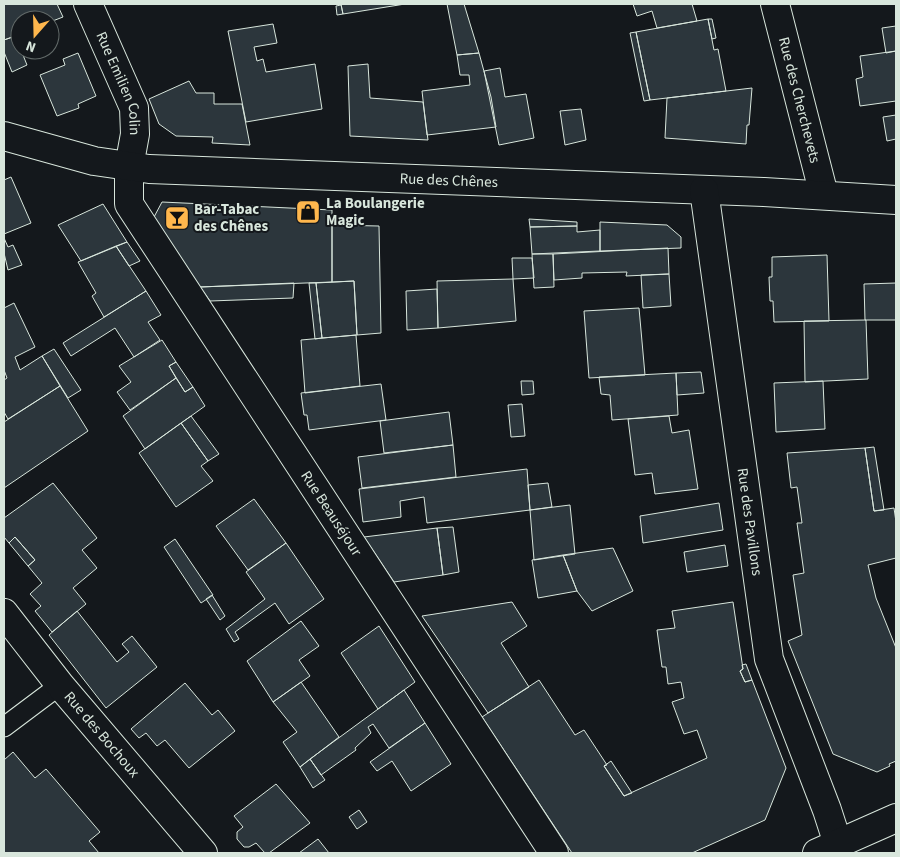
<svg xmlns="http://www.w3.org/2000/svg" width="900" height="857" viewBox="0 0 900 857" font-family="'Source Sans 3',sans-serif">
  <rect width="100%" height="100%" fill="#14181c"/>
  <!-- building -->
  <path fill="#2c363c" stroke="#d8e6dc" d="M4 4H57L63 17 50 22V20H20V34L4 40Z
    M341 4H405L343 14Z
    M447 4H464L479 53 457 55Z
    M633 4H692L697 21 657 28 652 11 637 16Z
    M341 5 343 14 337 15 336 6Z
    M708 19 714 50 718 49 726 91 650 100 636 32Z
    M708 19H712L716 38 712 39Z
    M273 24 277 43 254 47 257 61 263 59 266 72 315 64 322 109 246 122 228 31Z
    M896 26V51L886 53 882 28Z
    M636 32 650 100 644 101 630 33Z
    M16 36 20 50H21L27 65 12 72 4 52V40Z
    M896 51V101L860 106 856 79 863 77 860 56Z
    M78 53 96 96 78 104 79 108 57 116 40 75 65 65 63 59Z
    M479 53 491 97 496 127 427 135 422 91 470 85 469 75H460L457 55Z
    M368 64 370 98 423 102 428 140 350 136 348 66Z
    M500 68 505 97 526 94 534 138 499 145 484 71Z
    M189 81 196 93H214V104H242L250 145 212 143 213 137 176 136 159 124 149 99Z
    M752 88 749 125H747L746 144 665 138 667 98Z
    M581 109 586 140 565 145 560 111Z
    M896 115V139L887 141 883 117Z
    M11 177 31 223 4 234V180Z
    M162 202 332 210V282L200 287 154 217Z
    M103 204 127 242 81 261 58 225Z
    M529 219 577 222V226L530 227Z
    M600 222 667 225 681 237V248L600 251Z
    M332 225 379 226 381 333 357 335 354 281 332 282Z
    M577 226V232L600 230V251L532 254 530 227Z
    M4 238 8 247 13 245 22 265 8 270 4 253Z
    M127 242 140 261 129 266 116 246Z
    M116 246 146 291 104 317 92 296 96 293 78 262Z
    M668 248 669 274 626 276 627 272 582 273V278L554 280 553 254Z
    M532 254H553L554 287 534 288Z
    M827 255 829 321 774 322 773 301H770L769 277H772V257Z
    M512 258H532L534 278 513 279Z
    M669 274 671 306 643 308 641 275Z
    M513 279 516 321 438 328 437 281Z
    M354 281 357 335 322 338 316 283Z
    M294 283 293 298 210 301 200 287Z
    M309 283H316L322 338 315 339Z
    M896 283V320H865L864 284Z
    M437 289 438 328 407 330 406 291Z
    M146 291 161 315 148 322 160 340 134 357 115 328 71 356 63 343Z
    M14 303 35 347 15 357 20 370 42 356 60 386 8 419 4 412V380L7 378 4 370V308Z
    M639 308 645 375 589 378 584 311Z
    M866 320 868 379 805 382 804 321Z
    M356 335 360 386 305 393 301 340Z
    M162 340 176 362 169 366 176 378 130 410 117 392 131 382 119 366Z
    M54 349 81 390 68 398 42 356Z
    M176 362 193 387 185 392 169 366Z
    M701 372 704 393 677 395 676 373Z
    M676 373 678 415 612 420 610 395 601 394 599 377Z
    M176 378 185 392 193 387 205 406 145 449 123 416Z
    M521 381H533L534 394 522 395Z
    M823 381 825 429 776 432 774 383Z
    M381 384 386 420 309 430 307 415H304L301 393Z
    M60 386 88 431 4 488V422Z
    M522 404 525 436 511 437 508 405Z
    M449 412 453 445 384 453 380 421Z
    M191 416 219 454 208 461 181 423Z
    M669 416 672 433 689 430 698 489 655 494 652 473 635 475 628 419Z
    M181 423 208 461 201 466 213 481 176 507 139 453Z
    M453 445 456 477 362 488 358 457Z
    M874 447 884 510 874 511 865 448Z
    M865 448 874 511 894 508 896 522V558L868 565 876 598 896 648V761L889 764 890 766 877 772 833 754 788 641 802 635 793 575 804 573 797 523H802L797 487 791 488 787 453Z
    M527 469 530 510 427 523 424 497 400 501 401 517 363 522 359 489Z
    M53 483 97 538 82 550 97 568 73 588 86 604 52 632 35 611 41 606 30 594 42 583 28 566 35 560 15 537 9 543 4 537V518Z
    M548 483 552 507 530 510 528 485Z
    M254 499 286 543 248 570 216 526Z
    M719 503 723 530 643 543 640 516Z
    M570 505 575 554 534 560 530 510Z
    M453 527 459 572 443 575 437 528Z
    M437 528 443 575 394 582 364 537Z
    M15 537 35 560 28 566 9 543Z
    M175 539 213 595 201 603 164 547Z
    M286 543 324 599 289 624 275 603 235 632 239 639 234 642 226 629 265 599 246 572Z
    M725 545 728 566 687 572 684 552Z
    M613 548 633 591 592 611 577 591 563 555Z
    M563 555 577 591 538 598 532 560Z
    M212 595 225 616 220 620 206 599Z
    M512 602 527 626 501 643 529 687 488 713 422 616Z
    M733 602 743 669 740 671 745 682 752 680 786 768 765 820 692 853H572L482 717 539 680 575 735 584 730 607 765 604 766 624 796 707 758 697 730 684 734 672 702 684 698 681 682 668 684 666 667H662L657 630 675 628 672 611Z
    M77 611 117 662 129 652 122 644 132 636 157 667 106 708 49 635Z
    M301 621 319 646 299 660 310 676 273 702 247 661Z
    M379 626 415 682 378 709 341 653Z
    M746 664 752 680 745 682 740 671 743 669 742 665Z
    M301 682 339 737 300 767 283 742 297 732 273 702Z
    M185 683 212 715 218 710 235 731 189 768 165 740 157 746 146 733 139 738 131 729Z
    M404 690 425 723 389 748 373 724 368 727 371 733 355 748 356 750 321 775 310 759Z
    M425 723 451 764 411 791 392 761 377 771 370 762Z
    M13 752 35 778 46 769 100 832 89 841 99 853H4V760Z
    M310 759 325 780 313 788 300 767Z
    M611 761 632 793 624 796 604 766Z
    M276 784 310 823 269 853H265L256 843 249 847H244L237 839V832L243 827 234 816Z
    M359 810 367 822 357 829 349 817Z
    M318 839 329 853H299Z"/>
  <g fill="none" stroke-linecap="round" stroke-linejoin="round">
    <defs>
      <path id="lane" d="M4 727 60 685"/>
      <g id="street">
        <path id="s1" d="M88 4 134 108 135 134 129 167V204L554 853"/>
        <path id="s2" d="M775 4 824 195"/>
        <path id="s3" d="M4 136 94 161 149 169 764 192 896 200"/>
        <path id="s4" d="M704 190 769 659 827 810 838 844"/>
        <path id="s5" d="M4 613 60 685 203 853"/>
      </g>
      <path id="secondary" d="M817 853 896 818"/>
    </defs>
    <!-- lane casing -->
    <use href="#lane" stroke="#d8e6dc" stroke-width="21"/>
    <!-- street casing -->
    <use href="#street" stroke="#d8e6dc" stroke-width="30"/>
    <!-- secondary casing -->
    <use href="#secondary" stroke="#d8e6dc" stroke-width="30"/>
    <!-- lane -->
    <use href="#lane" stroke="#14181c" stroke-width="19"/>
    <!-- street -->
    <use href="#street" stroke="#14181c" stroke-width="28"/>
    <!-- secondary -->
    <use href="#secondary" stroke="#14181c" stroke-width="28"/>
  </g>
  <!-- icons -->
  <defs>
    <symbol id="shop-square" viewBox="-11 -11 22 22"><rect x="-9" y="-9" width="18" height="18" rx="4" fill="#ffb74d" stroke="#14181c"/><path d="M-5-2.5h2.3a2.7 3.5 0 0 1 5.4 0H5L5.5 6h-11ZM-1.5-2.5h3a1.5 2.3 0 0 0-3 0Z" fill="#111"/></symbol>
    <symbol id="bar-square" viewBox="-11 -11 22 22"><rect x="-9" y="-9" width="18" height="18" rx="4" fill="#ffb74d" stroke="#14181c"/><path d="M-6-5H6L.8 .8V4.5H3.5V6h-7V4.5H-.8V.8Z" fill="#111"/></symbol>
  </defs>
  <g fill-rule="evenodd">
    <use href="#shop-square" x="294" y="198" width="28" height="28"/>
    <use href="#bar-square" x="163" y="204" width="28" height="28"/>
  </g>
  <g text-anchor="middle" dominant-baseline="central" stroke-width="4" stroke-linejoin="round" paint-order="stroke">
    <!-- street labels -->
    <g font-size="15" fill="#d8e6dc" stroke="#14181c">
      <text stroke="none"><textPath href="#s1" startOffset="86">Rue Emilien Colin</textPath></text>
      <text stroke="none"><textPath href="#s2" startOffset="99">Rue des Cherchevets</textPath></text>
      <text stroke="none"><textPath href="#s3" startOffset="449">Rue des Chênes</textPath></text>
      <text stroke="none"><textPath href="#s1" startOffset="580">Rue Beauséjour</textPath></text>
      <text stroke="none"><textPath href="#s4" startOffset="335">Rue des Pavillons</textPath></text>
      <text stroke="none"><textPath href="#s5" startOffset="156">Rue des Bochoux</textPath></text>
    </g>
    <!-- poi labels -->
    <g font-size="15" font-weight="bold" fill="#d8e6dc" stroke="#14181c" text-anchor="start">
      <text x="326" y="203">La Boulangerie<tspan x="326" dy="17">Magic</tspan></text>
      <text x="194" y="209">Bar-Tabac<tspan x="194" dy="17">des Chênes</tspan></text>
    </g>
  </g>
  <!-- border -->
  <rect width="900" height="857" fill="none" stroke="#d8e6dc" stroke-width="10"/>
  <!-- north arrow -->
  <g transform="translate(35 35) rotate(200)"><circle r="24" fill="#14181c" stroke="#626a69"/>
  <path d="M0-4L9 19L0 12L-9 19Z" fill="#ffb74d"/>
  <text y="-8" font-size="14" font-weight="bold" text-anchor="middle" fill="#d8e6dc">N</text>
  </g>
</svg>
